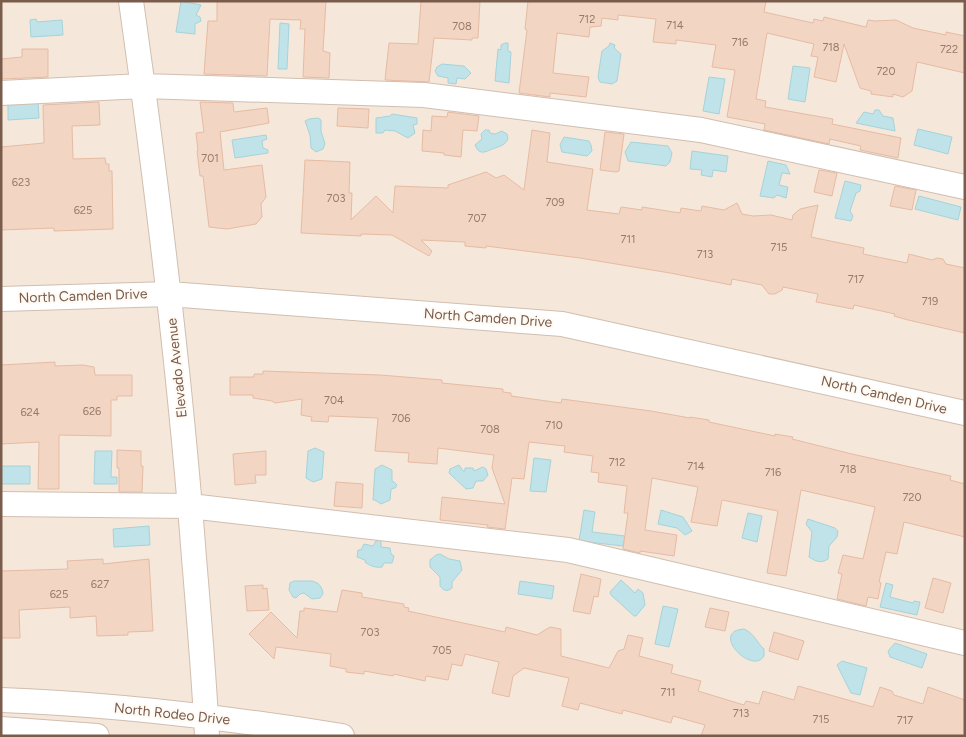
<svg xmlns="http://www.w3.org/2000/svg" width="966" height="737" viewBox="0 0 966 737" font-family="Figtree,sans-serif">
  <rect width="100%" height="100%" fill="#fdf6ec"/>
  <!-- residential -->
  <path fill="#f5e8da" d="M1 1H965V736H1Z"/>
  <!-- water -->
  <path fill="#bfe3e8" stroke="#a5d3da" d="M181 1 201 5 196 15 200 17 201 21 195 24V34L176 32Z
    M36 19 37 22 62 20 63 35 31 37 30 20Z
    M280 23 289 24 287 69H278Z
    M505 43H508V51L511 52 509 83 495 81 498 49 501 50V45Z
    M610 43 615 45 614 48 621 54 617 81 612 84 600 82 598 77 602 51 609 46Z
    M442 64 464 66 471 73 465 79 457 78 456 84 448 83V78L438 76 435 71 437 67Z
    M793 66 810 68 805 102 788 99Z
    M709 77 725 79 719 114 703 111Z
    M38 103 39 118 8 120V104Z
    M875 110H879L883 116 893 118 895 131 856 123 864 112 873 114Z
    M392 114 417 118V124L413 125 415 133 408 138 395 131 385 130 383 133H376V118L390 116Z
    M318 118 321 120V131L325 144 323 149 316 152 311 148 310 135 305 121 309 119Z
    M918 129 952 137 948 154 914 145Z
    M485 130H489L490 133 495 134 502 131 507 134 508 139C505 145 501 146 495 148 486 151 480 157 475 145L482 139 481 134Z
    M266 135 267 139 262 141 263 148 268 150V153L235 158 232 140Z
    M564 137 589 141 591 145 592 151 587 156 562 152 560 145Z
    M631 142 668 146 672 153 670 162 666 166 628 161 625 152Z
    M692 151 728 156 726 172 713 170 712 177 701 175 702 170 690 169Z
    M768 161 786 165 790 174 782 173 779 185 788 187 786 198 777 195 774 198 760 196Z
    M845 181 861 185 860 191 856 193 850 211 853 216 851 221 835 218Z
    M919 196 961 207 958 220 915 209Z
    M315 448 324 452 322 479 313 482 306 478 308 451Z
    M95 451H112L111 477H117V484H94Z
    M534 458 551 460 546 492 530 491Z
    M382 465 392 470V481L394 482 397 485 395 488 391 489 390 500 381 504 375 500H373L375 469Z
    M459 465 463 471H465V468H473L474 471 483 467 486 469 488 475 483 481H476L473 488 466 489 449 473 450 469Z
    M1 466H30V484H1Z
    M584 510 595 512 592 532 625 536 623 546 579 541Z
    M661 510 683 517 692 531 685 535 677 528 658 524Z
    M748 513 762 516 757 542 742 538Z
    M808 519 835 528 838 531 837 537 829 546 828 559C821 564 815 561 809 557L812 532 806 524Z
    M149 526 150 545 114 547 113 529Z
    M378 540 381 541V547L390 548 391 554 394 556 392 563H384L382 567C376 568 370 566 365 562V560L357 557 358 550H361L364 544 373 546 376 541Z
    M440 554 449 559 460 561 462 570 452 582V588C447 592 444 591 440 586V577L430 567V560L436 555Z
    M621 580 635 593 638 589 643 593 645 605 636 616H634L611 595 610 592Z
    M312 581C319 583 322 586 323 594L320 598 312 599 304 593 300 594 296 598 293 597 289 590 290 583 294 581Z
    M520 581 554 586 552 599 518 594Z
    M886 583 893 585 890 597 913 603 914 601 920 602 917 615 880 607Z
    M663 606 678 609 669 647 655 644Z
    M744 629C754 633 757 643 764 649V656C752 676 709 631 744 629Z
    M895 643 927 654 922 668 890 657 888 651Z
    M842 661 867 668 860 695 851 693 837 665Z"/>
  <!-- building -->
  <path fill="#f3d5c3" stroke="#e6bba3" d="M217 1H326L323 51 330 53 329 78 303 77 305 29H300L301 20 270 19 267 76 204 74 208 21H217Z
    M421 1H480L478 38H472V40L434 38 429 82 385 80 389 43 418 44Z
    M528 1H766L764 12 813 23 814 19 823 21 824 17 866 27 868 20 875 21 896 20 913 28 946 35V32L965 36V73L917 62 912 91 903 97 893 94V97L871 94V91L860 88 844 44 836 82 814 77 818 57 811 56 814 44 767 33 756 99 766 101 765 107 833 119 832 124 901 138 898 158 860 150 861 146 830 139 829 144 764 130 765 124 727 117 735 70 712 67 716 45 676 40V44L653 42 656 19 618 15V20L602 18 601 26 590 27 589 37 557 33 553 73 589 77 586 97 550 93V97L519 93 527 30 525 29Z
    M22 49H48V77L2 79 1 59 22 57Z
    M99 102 100 125 72 126 73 159 105 158 106 164H109V171H112L113 229 54 231V228L1 230V147L44 143 43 105Z
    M200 102 233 103 234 112 267 108 269 123 220 132 224 170 262 165 266 197 261 204 262 217 256 224 227 229 209 227 203 176H200L197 151H198L196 133 204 132Z
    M338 108 369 109 368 128 337 126Z
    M448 112 479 116 477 131 463 130 461 157 444 155V153L422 151 423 130 431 131 432 116 447 117Z
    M532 130 550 133 547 162 593 169 587 210 619 214 621 207 642 210V207L680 213 681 208 701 211 702 206 724 210 737 203 742 214 753 216 771 215 792 220 793 215 800 209 818 205 811 237 864 248 863 254 907 263 909 254 932 260 937 258 943 259 946 264 965 268V333L908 320 894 316 895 314 854 305 853 309 816 302 818 294 783 287 782 290 775 294H769L762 285 732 279 731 285 670 273 580 258 486 246V248L465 246V242L421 240 432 251 429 256 392 235 361 234V236L301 233 305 160 350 162 349 193H352L351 220 376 196 393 213 395 186 448 188V185L486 172 496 178 504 175 524 190Z
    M605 132 624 134 619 171 616 172 600 170Z
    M819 170 837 173 832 196 814 192Z
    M895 186 916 190 912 210 890 206Z
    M55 362V366L83 365 94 367 95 375H132V396H117V400H111V436L59 435V489H38L39 442 1 444V365Z
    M263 371 380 375 442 380V383L503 389V392L511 393V396L561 403 562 399 651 411 690 418V417L709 420V422L775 436V434L793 437 792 439 852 454 951 476 950 480 965 484V537L904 522 897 554 886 552 879 582 881 583 878 599 868 597 866 606 837 599 842 574 838 573 843 555 863 559 875 507 801 490 786 576 767 573 778 511 722 500 717 526 691 522 698 487 652 478 645 530 677 535 674 556 640 551V553L623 549 628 513H624L627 486 598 482 599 473 591 472 593 456 564 452 565 446 529 442 524 479 512 478 505 529 487 527 488 525 440 520 442 497 505 504 492 468 494 455 438 448 437 464 408 462 409 453 375 451 378 418 329 416 328 422 311 421 312 417 301 415 302 399 275 403 272 401 253 398V395H230V377H254V374H263Z
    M117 450 141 451V466H143L142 492H119V468H117Z
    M266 451V475H255L256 483 235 485 233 454Z
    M336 482 363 484 362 508 334 506Z
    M103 559V564L149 559 153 631 128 632V635L97 636 96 616 70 618V607L19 610 20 638H1V571L68 569 67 561Z
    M581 574 601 579 598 597 594 596 590 614 573 611Z
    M933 578 951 583 943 613 925 608Z
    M263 585V589L267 588 269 610 247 611 245 586Z
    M342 590 362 593V597L404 604V607L409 608 408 611 505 632 506 627 537 635 550 627 561 629V656L609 668 618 651 624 649 628 635 643 638 639 656 673 665 671 673 701 681 698 691 744 705 746 701 759 704 763 691 794 700 798 686 873 707 880 687 892 691 894 695 923 704 928 687 965 700V736H701L705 725 673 716 671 723 623 710 622 714 580 703 578 710 562 706 569 678 524 668 513 676 509 697 492 693 499 662 465 654 462 666 452 664 448 680 426 676 425 681 394 674 393 676 364 671V674L346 672V669L330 666 331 654 276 647 274 659 249 634 271 612 297 638 300 611H304V608L337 612Z
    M710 608 729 612 725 631 705 627Z
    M774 632 804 641 798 660 769 651Z"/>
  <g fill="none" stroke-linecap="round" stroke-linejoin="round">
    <defs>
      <path id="minor" d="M131 1C157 186 180 372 194 558 199 617 204 677 207 736
        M1 93 143 86 424 95 701 130 965 187
        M1 299 169 294 562 324 965 413
        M1 504 190 506 568 550 965 643
        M1 700C115 704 229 718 342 736
        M1 729 97 736"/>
    </defs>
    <!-- minor casing -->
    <use href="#minor" stroke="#d1beb0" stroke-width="26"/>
    <!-- minor -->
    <use href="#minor" stroke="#fff" stroke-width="24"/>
  </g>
  <g text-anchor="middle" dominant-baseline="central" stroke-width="4" stroke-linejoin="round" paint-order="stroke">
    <!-- number labels -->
    <g font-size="11" fill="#987a6a">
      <text x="587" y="19">712</text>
      <text x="675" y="25">714</text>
      <text x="462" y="26">708</text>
      <text x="740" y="42">716</text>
      <text x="831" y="47">718</text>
      <text x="949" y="49">722</text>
      <text x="886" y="71">720</text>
      <text x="210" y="158">701</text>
      <text x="21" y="182">623</text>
      <text x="336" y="198">703</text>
      <text x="555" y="202">709</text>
      <text x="83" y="210">625</text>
      <text x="477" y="218">707</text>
      <text x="628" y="239">711</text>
      <text x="779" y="247">715</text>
      <text x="705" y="254">713</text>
      <text x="856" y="279">717</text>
      <text x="930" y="301">719</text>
      <text x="334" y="400">704</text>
      <text x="92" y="411">626</text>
      <text x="30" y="412">624</text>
      <text x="401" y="418">706</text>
      <text x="554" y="425">710</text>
      <text x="490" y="429">708</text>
      <text x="617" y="462">712</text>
      <text x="696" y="466">714</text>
      <text x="848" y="469">718</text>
      <text x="773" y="472">716</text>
      <text x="912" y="497">720</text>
      <text x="100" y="584">627</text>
      <text x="59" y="594">625</text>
      <text x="370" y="632">703</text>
      <text x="442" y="650">705</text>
      <text x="668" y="692">711</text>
      <text x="741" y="713">713</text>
      <text x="821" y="719">715</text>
      <text x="905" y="720">717</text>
    </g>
    <!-- street labels -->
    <g font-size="14" fill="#7a5c4d" stroke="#fffaf3">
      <text transform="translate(83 296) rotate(-2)">North Camden Drive</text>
      <text transform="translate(488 318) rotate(4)">North Camden Drive</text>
      <text transform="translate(177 368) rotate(-96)">Elevado Avenue</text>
      <text transform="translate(884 395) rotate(13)">North Camden Drive</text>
      <text transform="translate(172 714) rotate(6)">North Rodeo Drive</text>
    </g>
  </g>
  <!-- border -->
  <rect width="966" height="737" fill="none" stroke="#7a5c4d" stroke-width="5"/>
</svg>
